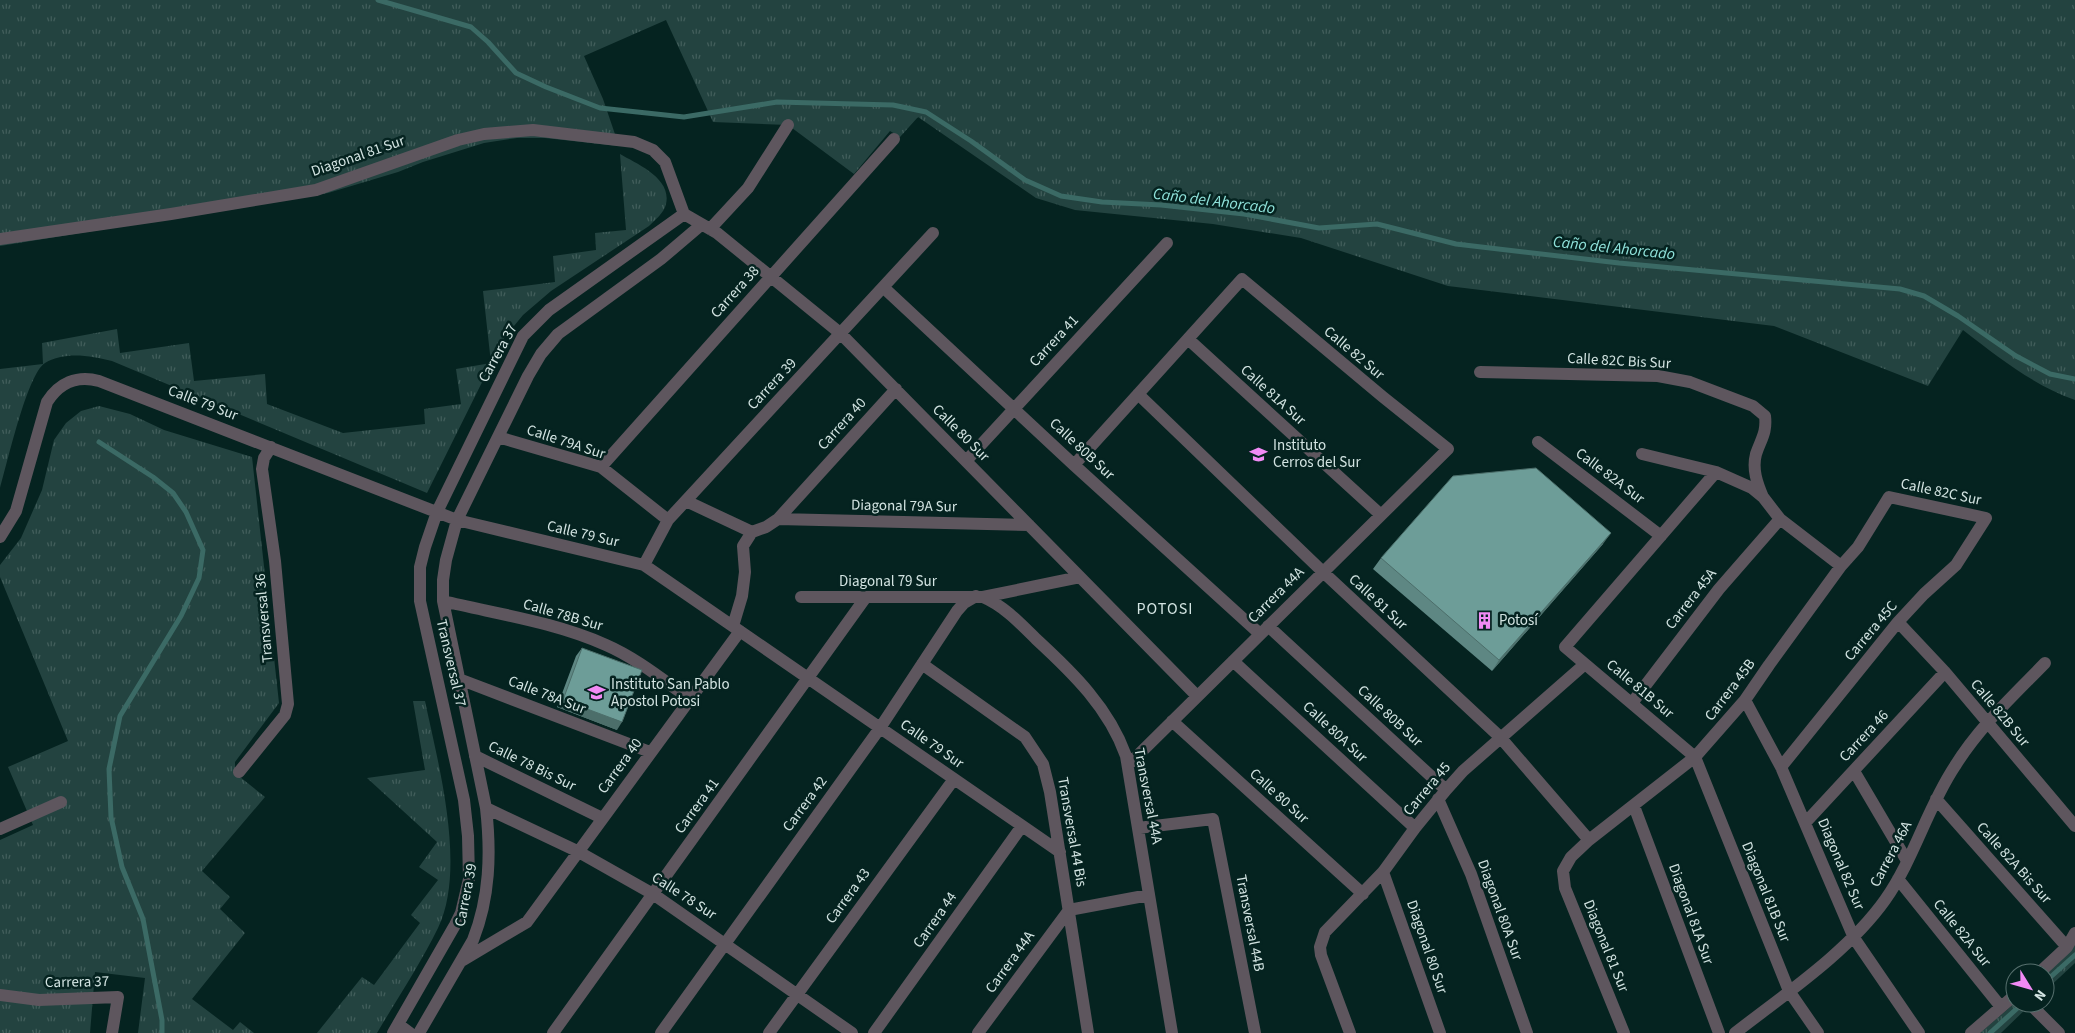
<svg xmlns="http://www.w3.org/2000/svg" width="2075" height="1033" viewBox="0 0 2075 1033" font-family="'Source Sans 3',sans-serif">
  <defs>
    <pattern id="grass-tufts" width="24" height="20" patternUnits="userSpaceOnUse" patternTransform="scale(1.25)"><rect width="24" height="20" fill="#234340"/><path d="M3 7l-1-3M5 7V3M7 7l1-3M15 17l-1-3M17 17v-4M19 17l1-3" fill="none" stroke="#425e5b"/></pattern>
  </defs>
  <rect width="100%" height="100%" fill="#052320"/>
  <!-- grass -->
  <path fill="url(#grass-tufts)" d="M0 0H2075V400C2033 385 1998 357 1963 330L1928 386 1774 326 1448 286 1301 238 1213 224 1075 210 1036 198 918 117 900 137 890 131 854 174 788 125 713 122 666 20 584 56 603 99 619 146 545 138H517L484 143 423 162 398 172 328 193 0 246Z
    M620 154C637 164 672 178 666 204 664 213 655 220 649 226L551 291 523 315 504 338 427 493 112 361C91 356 65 351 45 363 27 374 7 465 0 488V369L43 364 42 343 117 329 120 353 189 343 194 381 265 374 267 404 343 433 425 424 424 409 461 404 456 369 491 363 483 291 555 282 553 256 596 250 595 233 626 230Z
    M99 406 130 414 164 430 252 457 279 703 235 762V771L240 777 265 797 202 871 230 897 220 909 245 933 192 999 233 1030 240 1022 254 1033H138L145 978 95 972 90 1033H0V840L33 825 8 767 68 741 0 577V565L21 538 42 490 54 440 66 423 81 411Z
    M413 701H425C438 763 467 868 438 928 421 963 397 999 377 1033H317L362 977 374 985 420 923 411 915 438 880 419 867 437 842 367 778 425 770Z
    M2075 942V963L2045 991V973Z
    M2015 1003H2032L2001 1033H1980Z"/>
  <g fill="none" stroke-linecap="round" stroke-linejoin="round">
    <!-- stream -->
    <path stroke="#3b6a65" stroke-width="5" d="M378 0 471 27 488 42 516 73 546 87 600 108 684 117 777 102 893 105 926 112 971 141 1025 180 1061 196 1102 202 1161 205 1244 214 1319 228 1377 224 1456 244 1619 263 1900 289 1924 296 1958 316 2016 356 2050 374 2075 379
      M99 442 153 477 173 493 186 512 203 550 199 578 181 616 120 716 109 769 111 817 122 867 143 919 162 1020V1033
      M2045 982 2075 955
      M1990 1033 2023 1003"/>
    <!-- minor -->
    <path stroke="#5e565e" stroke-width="12" d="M710 229 748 188 788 125
      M0 239 171 214 316 190 458 140 484 134 533 130 634 142 653 150 665 162 684 214 717 233 840 333 1197 696
      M883 287 1074 465 1260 634
      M1188 339 1381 515
      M1480 372 1658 376 1690 382 1753 406 1765 416C1767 433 1761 439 1756 454 1752 469 1757 483 1763 497
      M1138 394 1323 572 1500 737 1589 840
      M498 437 601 467 668 520
      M1538 442 1661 536
      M1642 454 1716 472 1752 488 1763 497 1780 519 1841 566
      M966 461 1167 243
      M1074 465 1242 279 1383 397 1448 449 1128 765
      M601 467 894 139
      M1716 472 1565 647 1695 757 1789 991 1818 1033
      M686 501 752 532
      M778 519 1029 525
      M0 537 16 511 47 402C59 383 77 375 99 381L457 520 644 565 1060 852
      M644 565 668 520 933 233
      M801 597H983C1004 606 1020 623 1036 639 1073 673 1109 708 1126 756L1172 1033
      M983 597 1080 577
      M443 601C497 614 555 622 606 645 636 658 663 680 690 699
      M1898 622 1945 672 2075 826
      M733 626 742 596 745 572 743 546 752 532 766 527 778 519 896 389
      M1268 626 1446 790
      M1233 661 1415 828
      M922 664 1025 737 1043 764 1050 792 1088 1033
      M459 679 650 752
      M1745 700 1781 767 1854 938 1919 1033
      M1632 703 1719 589 1780 519
      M1172 721 1363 894
      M475 756 602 818
      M1854 771 1907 861
      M239 772 285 715 288 704 275 561 262 469 264 458 271 447
      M1438 799 1471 874 1527 1033
      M1936 799 2067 947
      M1634 806 1719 1033
      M486 808 577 851 653 894 852 1033
      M1806 822 1945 672
      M1138 828 1213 819 1255 1033
      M0 829 61 802
      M1383 872 1440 1033
      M1898 879 2001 1007
      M463 960 527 922 740 631
      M2039 973 2067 947 2075 933
      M0 995 39 1000 118 997 112 1033
      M2033 1007 2059 1033
      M398 1024 410 1033
      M393 1033 455 925 461 913 469 879 468 836 464 800 420 601V567L425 547 437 512 523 336 549 310 684 214
      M419 1033 473 940C490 897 491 853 486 808L447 620 443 601V580L446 560 457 520 528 376 541 354 558 334 661 259 701 225
      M553 1033 866 597
      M661 1033 880 728 957 611 964 603 976 596
      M769 1033 954 779
      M874 1033 1022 826
      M978 1033 1069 910 1149 895
      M1350 1033 1321 955 1320 947 1325 932 1383 872 1415 828 1446 790 1463 771 1585 664
      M1624 1033 1565 888 1563 871 1571 857 1589 840 1695 757 1745 700 1769 665 1841 566 1858 547 1889 497 1986 518 1956 565 1924 594 1898 622 1781 767
      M1735 1033C1785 994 1848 952 1885 900 1914 859 1927 808 1955 766 1979 727 2013 696 2045 663
      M1971 1033 2015 995"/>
  </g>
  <!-- wall -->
  <path fill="#5e8783" d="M1603 544 1492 671 1373 569 1381 558Z
    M582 648 617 730 557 707 576 656Z"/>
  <!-- shaded-wall -->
  <path fill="#4c6e6a" d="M1611 533 1603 544 1492 671 1499 660Z
    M563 700 622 722 617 730 557 707Z"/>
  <!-- building -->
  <path fill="#6d9d98" stroke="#4c6e6a" d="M1536 468 1611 533 1499 660 1381 558 1453 476Z
    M582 648 642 670 622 722 563 700Z"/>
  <!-- icons -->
  <defs>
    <symbol id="school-bare" viewBox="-9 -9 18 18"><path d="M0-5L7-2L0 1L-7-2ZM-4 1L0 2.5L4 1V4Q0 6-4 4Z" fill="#f18af4" stroke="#052320" stroke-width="2.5" paint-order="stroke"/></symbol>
    <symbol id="building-bare" viewBox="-9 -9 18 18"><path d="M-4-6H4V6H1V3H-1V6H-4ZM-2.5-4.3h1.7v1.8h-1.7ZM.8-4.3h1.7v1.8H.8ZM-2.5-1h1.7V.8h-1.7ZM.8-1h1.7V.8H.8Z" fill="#f18af4" stroke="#052320" stroke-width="2.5" paint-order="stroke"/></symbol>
  </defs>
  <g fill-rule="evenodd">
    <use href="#school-bare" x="1246" y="442" width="25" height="25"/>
    <use href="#building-bare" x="1472" y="608" width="25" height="25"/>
    <use href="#school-bare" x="584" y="680" width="25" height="25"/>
  </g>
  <g text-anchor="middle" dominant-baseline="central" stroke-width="5" stroke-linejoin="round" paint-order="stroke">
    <!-- street labels -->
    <g font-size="15" fill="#d3e4e2" stroke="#052320">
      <text transform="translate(358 156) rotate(-19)">Diagonal 81 Sur</text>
      <text transform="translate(735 292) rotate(-48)">Carrera 38</text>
      <text transform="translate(1054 341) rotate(-47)">Carrera 41</text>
      <text transform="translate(498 353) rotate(-61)">Carrera 37</text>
      <text transform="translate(1354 353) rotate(40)">Calle 82 Sur</text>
      <text transform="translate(1619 361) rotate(3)">Calle 82C Bis Sur</text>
      <text transform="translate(772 384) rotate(-47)">Carrera 39</text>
      <text transform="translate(1273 395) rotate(42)">Calle 81A Sur</text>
      <text transform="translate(203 403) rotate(21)">Calle 79 Sur</text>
      <text transform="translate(842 424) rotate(-48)">Carrera 40</text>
      <text transform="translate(961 433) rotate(45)">Calle 80 Sur</text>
      <text transform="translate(566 442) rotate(18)">Calle 79A Sur</text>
      <text transform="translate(1082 449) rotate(43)">Calle 80B Sur</text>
      <text transform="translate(1610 476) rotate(37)">Calle 82A Sur</text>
      <text transform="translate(1941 492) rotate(12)">Calle 82C Sur</text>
      <text transform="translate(904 506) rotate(1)">Diagonal 79A Sur</text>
      <text transform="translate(583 534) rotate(13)">Calle 79 Sur</text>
      <text x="888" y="581">Diagonal 79 Sur</text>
      <text transform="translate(1276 595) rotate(-45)">Carrera 44A</text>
      <text transform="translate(1691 599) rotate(-52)">Carrera 45A</text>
      <text transform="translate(1378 602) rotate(43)">Calle 81 Sur</text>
      <text transform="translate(563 615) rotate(16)">Calle 78B Sur</text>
      <text transform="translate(264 618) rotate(-95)">Transversal 36</text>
      <text transform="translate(1871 631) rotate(-50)">Carrera 45C</text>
      <text transform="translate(451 663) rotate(77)">Transversal 37</text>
      <text transform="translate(1640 689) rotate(40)">Calle 81B Sur</text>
      <text transform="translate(1730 690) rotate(-53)">Carrera 45B</text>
      <text transform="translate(547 695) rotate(21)">Calle 78A Sur</text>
      <text transform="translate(2000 713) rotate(50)">Calle 82B Sur</text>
      <text transform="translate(1390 716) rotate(43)">Calle 80B Sur</text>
      <text transform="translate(1335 732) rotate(43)">Calle 80A Sur</text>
      <text transform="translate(1864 736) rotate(-47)">Carrera 46</text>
      <text transform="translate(932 744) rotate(35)">Calle 79 Sur</text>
      <text transform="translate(532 766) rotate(26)">Calle 78 Bis Sur</text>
      <text transform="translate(620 766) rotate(-54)">Carrera 40</text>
      <text transform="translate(1427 789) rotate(-50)">Carrera 45</text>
      <text transform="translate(1148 796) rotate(79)">Transversal 44A</text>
      <text transform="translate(1279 796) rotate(42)">Calle 80 Sur</text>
      <text transform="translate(805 804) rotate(-54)">Carrera 42</text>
      <text transform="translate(697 806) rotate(-54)">Carrera 41</text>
      <text transform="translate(1072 832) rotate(80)">Transversal 44 Bis</text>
      <text transform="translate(1891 854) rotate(-62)">Carrera 46A</text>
      <text transform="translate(2014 863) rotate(48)">Calle 82A Bis Sur</text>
      <text transform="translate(1841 864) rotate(67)">Diagonal 82 Sur</text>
      <text transform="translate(1766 892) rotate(68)">Diagonal 81B Sur</text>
      <text transform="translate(466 895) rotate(-79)">Carrera 39</text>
      <text transform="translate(684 896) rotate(33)">Calle 78 Sur</text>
      <text transform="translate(848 896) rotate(-54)">Carrera 43</text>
      <text transform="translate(1500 910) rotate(70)">Diagonal 80A Sur</text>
      <text transform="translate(1691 914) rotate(70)">Diagonal 81A Sur</text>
      <text transform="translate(935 920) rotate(-55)">Carrera 44</text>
      <text transform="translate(1250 923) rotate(79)">Transversal 44B</text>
      <text transform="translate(1962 933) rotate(51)">Calle 82A Sur</text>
      <text transform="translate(1606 946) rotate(68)">Diagonal 81 Sur</text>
      <text transform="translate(1427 947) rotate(71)">Diagonal 80 Sur</text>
      <text transform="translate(1010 962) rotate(-54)">Carrera 44A</text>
      <text transform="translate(77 982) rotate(-1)">Carrera 37</text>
    </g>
    <!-- poi labels -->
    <g font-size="15" fill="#d3e4e2" stroke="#052320" text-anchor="start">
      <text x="1273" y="445">Instituto<tspan x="1273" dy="17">Cerros del Sur</tspan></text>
      <text x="1499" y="620">Potosí</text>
      <text x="611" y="684">Instituto San Pablo<tspan x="611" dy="17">Apostol Potosi</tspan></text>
    </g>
    <!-- water labels -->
    <g font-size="16" font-style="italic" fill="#90e3db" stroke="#052320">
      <text transform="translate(1214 201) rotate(7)">Caño del Ahorcado</text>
      <text transform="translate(1614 248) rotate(6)">Caño del Ahorcado</text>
    </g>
    <!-- neighbourhood labels -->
    <g font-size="16" letter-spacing="1" fill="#d3e4e2" stroke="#052320">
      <text x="1165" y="609">POTOSI</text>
    </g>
  </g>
  <!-- north arrow -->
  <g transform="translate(2030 988) rotate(127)"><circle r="24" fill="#052320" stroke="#57706e"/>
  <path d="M0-4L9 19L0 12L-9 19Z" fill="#f18af4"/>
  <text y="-8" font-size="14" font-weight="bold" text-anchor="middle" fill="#d3e4e2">N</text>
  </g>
</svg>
